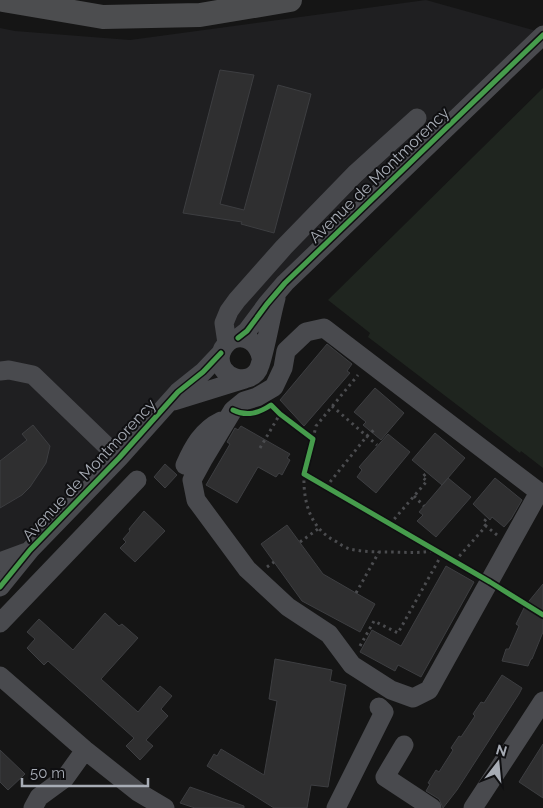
<svg xmlns="http://www.w3.org/2000/svg" width="543" height="808" viewBox="0 0 543 808" font-family="Raleway,sans-serif">
  <rect width="100%" height="100%" fill="#151515"/>
  <!-- built -->
  <path fill="#1f1f21" d="M426 0 540 32 30 538 0 560V28L15 31 130 40Z"/>
  <!-- green -->
  <path fill="#1f251f" d="M543 88V468L521 451 520 453 368 337 370 333 328 300Z"/>
  <!-- building -->
  <path fill="#2f2f30" stroke="#3d3e41" d="M220 70 254 75 220 204 244 210 278 85 311 94 274 233 241 224 242 222 183 213Z
    M327 344 352 364 347 371 350 373 304 426 280 400Z
    M375 388 404 413 381 440 363 425 366 422 354 412Z
    M33 425 50 446 46 463 30 487 22 495 0 508V461L27 440 22 434Z
    M241 426 290 454 287 458 290 460 282 475 279 473 276 477 258 467 237 503 206 485 230 444 227 442 235 428 238 430Z
    M435 433 465 458 442 485 412 460Z
    M388 434 410 452 376 493 357 477 362 470 359 467Z
    M165 464 177 475 165 488 154 477Z
    M448 478 471 497 436 537 417 521 423 515 419 512Z
    M495 478 522 500 511 519 504 527 492 517 490 520 473 504Z
    M144 511 165 531 135 562 120 548 126 542 123 539 130 531 129 529Z
    M287 525 323 574 375 604 360 632 302 601 261 544Z
    M446 566 474 582 421 677 398 665 395 671 360 652 372 630 401 646Z
    M543 584V632L532 659H531L528 666 502 661 506 649H509L519 626 516 624 525 606Z
    M105 613 119 626 122 624 138 638 101 679 138 712 160 686 172 696 161 709 168 716 146 740 153 746 140 760 126 746 134 738 48 661 44 665 27 648 35 639 27 632 39 619 73 650Z
    M275 659 332 670 330 681 346 685 328 787 311 785 307 808H274L207 766 214 754 217 756 221 749 264 775 277 701 269 699Z
    M502 675 522 688 519 694 457 790 443 808 439 799 426 791 430 784 428 783 436 770 439 772 453 750 451 748 459 736 461 737 475 716 473 714 481 702 484 703Z
    M543 744V798L519 782Z
    M0 750 25 774 8 790 0 782Z
    M190 787 244 806V808H195L180 803Z"/>
  <g fill="none" stroke-linecap="round" stroke-linejoin="round">
    <!-- path -->
    <path stroke="#4b4c4f" stroke-width="3" stroke-dasharray="2.5 4" stroke-linecap="butt" d="M272 406 280 414 313 439 304 474 474 573
      M332 406 377 445
      M313 439 316 426 358 375
      M260 448 280 414
      M304 474C303 502 310 529 337 542 341 545 346 548 350 549 363 552 377 552 389 552 405 552 420 554 435 550
      M326 487 367 436 374 430
      M414 496 424 506
      M390 524 427 481 422 477 427 473
      M486 526 483 523 487 518
      M300 542 318 529
      M455 561 486 526 497 535
      M267 567 274 562
      M503 590 543 615
      M356 593 379 552
      M360 646 374 621 398 633 442 554"/>
    <!-- minor -->
    <path stroke="#494a4e" stroke-width="19" d="M324 328 539 492 429 690 413 698 391 690 352 665 329 634 288 607 247 569 196 500 192 480 204 458 233 410 244 401 257 397 274 387 283 368 286 351 306 332Z
      M238 338 247 331 267 304 285 283 543 35
      M227 343 224 323 229 311 237 300 284 247 355 174 417 118
      M261 357C258 344 247 334 233 339 227 342 223 347 221 353 214 378 253 390 260 365 267 343 270 320 276 298
      M0 371 9 370 33 375 119 458
      M174 401 245 379
      M185 465C193 447 202 430 221 421
      M0 562 27 552
      M0 587 30 550 119 458 178 392 203 372 221 353
      M0 623 137 480
      M0 676 85 750 138 792 165 808
      M404 745 385 777 432 808
      M33 808 39 797 65 778 85 750
      M336 808 384 712 379 707
      M473 808 543 701"/>
    <!-- major -->
    <path stroke="#4c4d4f" stroke-width="24" d="M3 0 103 17 200 15 290 0"/>
    <defs>
      <path id="cycleway" d="M238 338 247 331 267 304 285 283 543 35
        M233 410C247 417 259 413 271 405L280 414 313 439 304 474 490 582 543 615
        M0 587 30 550 119 458 178 392 203 372 221 353"/>
    </defs>
    <!-- cycleway casing -->
    <use href="#cycleway" stroke="#0f0f11" stroke-width="8"/>
    <!-- cycleway -->
    <use href="#cycleway" stroke="#469c4c" stroke-width="5"/>
  </g>
  <g text-anchor="middle" dominant-baseline="central" stroke-width="4" stroke-linejoin="round" paint-order="stroke">
    <!-- street labels -->
    <g font-size="16" fill="#a7acb5" stroke="#0f0f11">
      <text transform="translate(379 175) rotate(-44)">Avenue de Montmorency</text>
      <text transform="translate(89 470) rotate(-47)">Avenue de Montmorency</text>
    </g>
  </g>
  <!-- north arrow -->
  <g transform="translate(498 763) rotate(16)" stroke="#0f0f11" stroke-width="4" paint-order="stroke">
  <path d="M0-4L9 19L0 12L-9 19Z" fill="#a7acb5"/>
  <text y="-8" font-size="14" font-weight="bold" text-anchor="middle" fill="#a7acb5">N</text>
  </g>
  <!-- scale -->
  <path d="M22 778v8h126v-8" fill="none" stroke="#a7acb5" stroke-width="2.5"/>
  <text x="30" y="778" font-size="15" fill="#a7acb5" stroke="#0f0f11" stroke-width="4" paint-order="stroke">50 m</text>
</svg>
